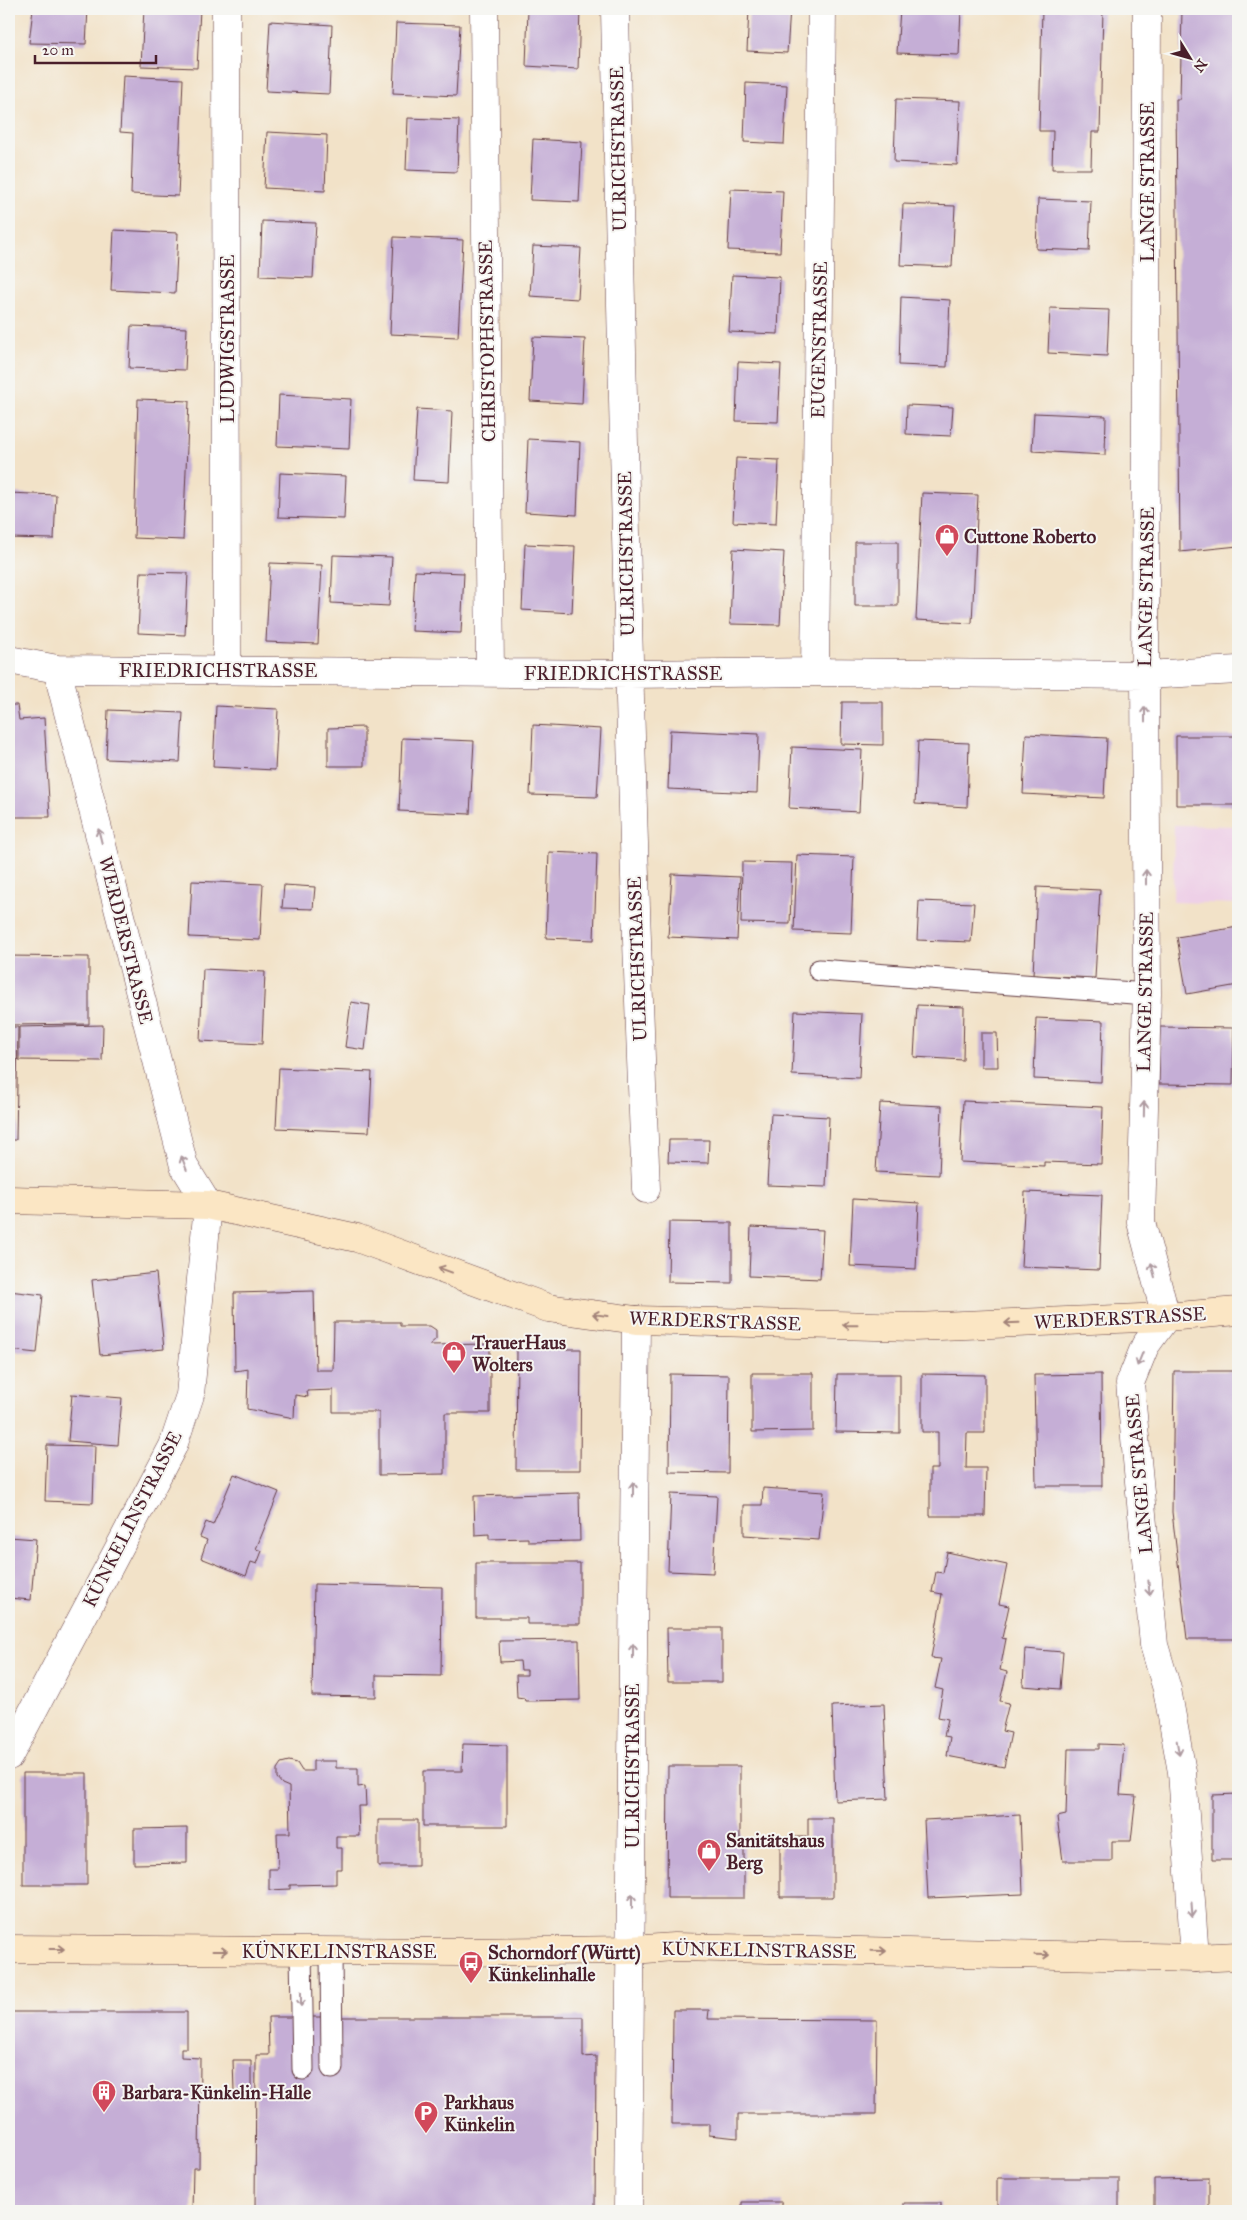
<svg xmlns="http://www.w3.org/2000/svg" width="1247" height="2220" viewBox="0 0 1247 2220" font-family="'IM FELL Great Primer',serif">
  <rect width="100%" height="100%" fill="#f6f6f2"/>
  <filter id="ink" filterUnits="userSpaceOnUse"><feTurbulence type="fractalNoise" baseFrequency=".02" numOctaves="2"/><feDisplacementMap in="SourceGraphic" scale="10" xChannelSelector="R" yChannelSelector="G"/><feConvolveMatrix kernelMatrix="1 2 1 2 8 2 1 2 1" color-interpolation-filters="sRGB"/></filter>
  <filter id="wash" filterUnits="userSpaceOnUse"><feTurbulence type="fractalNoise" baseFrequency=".0096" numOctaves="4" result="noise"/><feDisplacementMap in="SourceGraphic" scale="20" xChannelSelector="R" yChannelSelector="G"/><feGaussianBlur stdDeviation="1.12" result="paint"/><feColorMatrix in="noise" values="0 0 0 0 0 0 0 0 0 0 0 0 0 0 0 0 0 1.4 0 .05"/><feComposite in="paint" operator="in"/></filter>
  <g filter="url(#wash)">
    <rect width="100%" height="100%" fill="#f2e2c8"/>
    <!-- built -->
    <path fill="#eed0e7" d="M1174 825 1238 826V904L1173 902Z"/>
    <g id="blocks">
      <!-- building -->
      <path fill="#c5aed6" d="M33 9H88L86 44 29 43Z
        M144 9H200L197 68 141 66Z
        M528 9H580L578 69 526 66Z
        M749 9H790L787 53 747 51Z
        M900 9H961L959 55 897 53Z
        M1042 9H1103L1100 132H1092L1091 169H1052L1053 131H1039Z
        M1182 9H1238V546L1180 552 1176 99H1180Z
        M270 21 332 25 329 94 266 91Z
        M396 23 460 25 456 96 393 93Z
        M123 76 183 79 178 196 131 194 133 133 120 132Z
        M746 83 787 85 784 144 744 142Z
        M896 99 960 101 957 165 894 162Z
        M408 118 459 120 457 172 406 170Z
        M267 132 327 135 325 191 264 188Z
        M533 139 582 142 579 202 530 200Z
        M731 189 783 191 780 252 728 250Z
        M1038 199 1091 201 1089 251 1036 249Z
        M903 204 955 206 952 267 900 265Z
        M262 221 316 223 313 278 260 276Z
        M114 230 178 233 175 293 111 290Z
        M394 237 463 240 458 337 390 334Z
        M533 246 581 248 578 299 530 296Z
        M732 275 780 277 778 334 729 332Z
        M901 297 950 300 947 367 899 365Z
        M1050 308 1109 310 1107 356 1048 353Z
        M131 326 187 328 185 370 129 368Z
        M533 337 585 339 582 404 530 401Z
        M738 362 781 364 778 422 736 421Z
        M279 395 351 399 349 449 277 446Z
        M138 399 189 401 183 540 134 538Z
        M907 405 953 407 951 436 906 434Z
        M417 409 452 411 449 482 413 480Z
        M1034 413 1106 416 1105 455 1032 451Z
        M528 439 580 442 577 515 525 512Z
        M736 458 779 460 776 524 733 522Z
        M280 473 346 476 344 519 278 517Z
        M9 493 56 495 54 539 9 538Z
        M922 493 978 495 972 623 916 620Z
        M855 542H898V606H855Z
        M525 544 575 546 572 613 522 610Z
        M733 549 784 552 780 625 730 624Z
        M333 555 392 557 389 606 331 603Z
        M270 563 322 565 318 644 266 642Z
        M415 571 464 573 461 633 412 631Z
        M141 572 188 573 185 635 138 633Z
        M842 702H883V745L841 744Z
        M9 705H17L19 720 44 718 50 817H9Z
        M216 706 278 709 275 770 213 767Z
        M108 710 183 713 180 762 106 759Z
        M533 725 601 729 597 797 530 795Z
        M364 727V766H328V728Z
        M670 730 759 734 757 793 668 789Z
        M1026 734 1107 738 1104 798 1023 794Z
        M1176 736H1238V805H1176Z
        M402 738 474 741 470 814 399 811Z
        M918 741 969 743 967 807 915 804Z
        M792 747 862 750 859 812 789 808Z
        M549 852 597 854 594 940 546 938Z
        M797 855 854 857 851 933 794 931Z
        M742 862 792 863 790 924 741 923Z
        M672 874 740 877 737 940 668 937Z
        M192 881 263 884 260 940 189 937Z
        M284 885 315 887 313 909 282 908Z
        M1037 887 1100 890 1095 978 1033 975Z
        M919 901 974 903 971 942 917 940Z
        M1238 927V985L1187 994 1177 937Z
        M9 956 89 957V1024L9 1025Z
        M203 969 265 972 262 1044 200 1041Z
        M351 1002 370 1005 365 1050 345 1047Z
        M917 1005 964 1007 963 1060 914 1057Z
        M795 1011 862 1014 859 1078 792 1075Z
        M1036 1018 1103 1021 1101 1082 1034 1079Z
        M103 1025 102 1061 19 1060V1027Z
        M9 1027H18L16 1140H9Z
        M1160 1027 1234 1028 1233 1085 1159 1084Z
        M981 1033H997L998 1067H981Z
        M279 1068 372 1072 369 1132 276 1128Z
        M963 1101 1103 1107 1101 1164 1044 1162V1166L960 1162Z
        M880 1103 942 1106 939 1175 876 1172Z
        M771 1114 829 1117 826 1187 767 1185Z
        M669 1140H709L708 1163 668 1162Z
        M1025 1192 1102 1195 1099 1270 1021 1267Z
        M853 1199 919 1203 916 1269 850 1266Z
        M669 1222 732 1223V1283L668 1282Z
        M751 1227 823 1230 820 1279 749 1276Z
        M156 1273 164 1349 100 1355 92 1280Z
        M9 1291 43 1295 37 1353 9 1350Z
        M314 1291 316 1370H333L334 1322H400V1326H430L436 1330V1339L429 1345 490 1344V1413H445V1474L379 1475V1412H333V1390L307 1391 308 1397 295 1395 294 1418 247 1409 248 1369 235 1371 234 1293Z
        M517 1349H581L580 1470H516Z
        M1174 1371H1238V1639H1187L1172 1512Z
        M752 1373H813V1431L752 1432Z
        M670 1374 729 1375 728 1473 669 1472Z
        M837 1374H900V1433L836 1432Z
        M922 1374 985 1375V1433H967L966 1468H986L985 1516H930V1469H938V1432H922Z
        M1101 1374 1102 1486H1036L1034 1375Z
        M72 1394 122 1398 118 1445 68 1441Z
        M47 1445 95 1446 93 1503 45 1501Z
        M234 1474 279 1492 256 1549 262 1551 257 1564 251 1562 246 1576 201 1558 207 1540 200 1537 206 1522 213 1525Z
        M763 1488 824 1492 819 1540 744 1535V1505H762Z
        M579 1493 580 1541 528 1542V1538L489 1539V1534L475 1535 474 1496Z
        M671 1494 717 1496 713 1573 668 1571Z
        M9 1537 36 1539 31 1600 9 1598Z
        M947 1552 1007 1565 999 1604 1009 1606 1002 1638 1006 1639 1000 1670 1007 1672 1000 1701 1009 1703 1002 1731 1011 1733 1004 1767 947 1756 950 1737 944 1736 948 1719 938 1717 943 1690 935 1688 941 1659 931 1658 942 1594 932 1592 936 1572 943 1573Z
        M476 1563H580V1624H527V1618H476Z
        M314 1584 442 1587 441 1676 376 1675V1697L312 1696Z
        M667 1628H722V1682H668Z
        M579 1640 580 1700 525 1701 524 1698 517 1697 516 1675H527V1670H521L520 1661 500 1662 499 1641Z
        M1025 1649 1063 1652 1060 1689 1023 1686Z
        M884 1704 888 1799 835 1801 832 1706Z
        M463 1744 507 1745V1826H423V1771H462Z
        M1099 1744 1124 1745 1120 1795 1136 1796 1131 1841H1112V1861H1063L1057 1817 1066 1815 1068 1749H1099Z
        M289 1761 297 1763 302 1771H313V1761H336V1768H358V1787L365 1786 366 1806H358L359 1836H336V1848H342V1869H336V1884L290 1885V1889L269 1890V1869H278L277 1833H290L289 1787 282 1784 277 1778V1769L281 1763Z
        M668 1766H740V1844H744V1898H667Z
        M23 1773H87V1885H23Z
        M1238 1794V1869H1237L1236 1860H1212V1795Z
        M1020 1815 1023 1894 928 1898 924 1820Z
        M808 1818H833V1897H780V1837H808Z
        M378 1820H418V1866H378Z
        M187 1828V1863L134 1864V1829Z
        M673 2010H709L708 2019 877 2020 876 2114H738V2138L709 2135V2124H672Z
        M9 2012H187V2048H181V2057L200 2058 199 2168H193L192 2211H9Z
        M268 2017H583V2057L596 2056 595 2211H255L256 2055H269Z
        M233 2060H251V2091L234 2092Z
        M997 2178H1119V2211H997Z
        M1209 2178V2211H1154V2179Z
        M742 2202H782V2211H742Z
        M904 2203H941V2211H904Z"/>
    </g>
  </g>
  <g filter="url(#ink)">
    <use href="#blocks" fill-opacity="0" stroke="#633c43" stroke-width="1"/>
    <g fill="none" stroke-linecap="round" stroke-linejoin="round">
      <defs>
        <path id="service" d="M819 970 1147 994
          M331 1950 332 2068
          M301 1951 303 2069"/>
        <path id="minor" d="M226 9 227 669
          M484 9 490 672
          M615 9C623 402 630 796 646 1189
          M1147 9 1145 675 1147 994 1141 1222 1166 1317 1145 1346 1130 1383 1154 1645 1167 1689 1182 1772 1195 1958
          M9 660 57 669 629 674 815 672 1145 675 1238 670
          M815 672 822 9
          M9 1756 173 1446 190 1395 208 1205 184 1166 57 669
          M628 2211 636 1320"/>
        <path id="secondary" d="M9 1200 208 1205 357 1238 548 1308 636 1320 914 1327 1166 1317 1238 1311
          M9 1949 460 1952 631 1950 674 1947 1195 1958 1238 1956"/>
      </defs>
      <!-- service casing -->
      <use href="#service" stroke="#633c43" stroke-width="23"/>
      <!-- minor casing -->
      <use href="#minor" stroke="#633c43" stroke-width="29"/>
      <!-- secondary casing -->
      <use href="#secondary" stroke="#633c43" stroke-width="29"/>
      <!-- service -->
      <use href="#service" stroke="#fff" stroke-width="21"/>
      <!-- minor -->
      <use href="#minor" stroke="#fff" stroke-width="28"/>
      <!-- secondary -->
      <use href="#secondary" stroke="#fbe6c4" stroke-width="28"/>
    </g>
    <!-- one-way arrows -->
    <defs><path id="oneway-shaft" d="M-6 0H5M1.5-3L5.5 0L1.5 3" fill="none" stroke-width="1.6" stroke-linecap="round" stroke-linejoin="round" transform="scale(1.25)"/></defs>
    <g stroke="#ae9aa0">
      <use href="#oneway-shaft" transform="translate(1145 714) rotate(-90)"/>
      <use href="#oneway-shaft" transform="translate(100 836) rotate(-104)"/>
      <use href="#oneway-shaft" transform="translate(1146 877) rotate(-90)"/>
      <use href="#oneway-shaft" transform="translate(1144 1109) rotate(-89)"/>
      <use href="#oneway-shaft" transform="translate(184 1163) rotate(-111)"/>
      <use href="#oneway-shaft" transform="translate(1153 1270) rotate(-105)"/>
      <use href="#oneway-shaft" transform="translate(1140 1359) rotate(112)"/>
      <use href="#oneway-shaft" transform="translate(633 1489) rotate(-90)"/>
      <use href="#oneway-shaft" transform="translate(1149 1588) rotate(85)"/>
      <use href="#oneway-shaft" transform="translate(633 1651) rotate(-90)"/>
      <use href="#oneway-shaft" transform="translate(1178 1748) rotate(80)"/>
      <use href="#oneway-shaft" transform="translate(632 1901) rotate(-90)"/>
      <use href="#oneway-shaft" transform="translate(1192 1910) rotate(86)"/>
      <use href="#oneway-shaft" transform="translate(301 1999) rotate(90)"/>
    </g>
    <g stroke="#a28278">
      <use href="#oneway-shaft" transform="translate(445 1270) rotate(-160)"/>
      <use href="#oneway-shaft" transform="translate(600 1315) rotate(-172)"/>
      <use href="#oneway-shaft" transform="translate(1012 1323) rotate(178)"/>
      <use href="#oneway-shaft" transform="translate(850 1325) rotate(-179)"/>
      <use href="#oneway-shaft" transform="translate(57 1949)"/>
      <use href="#oneway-shaft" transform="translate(220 1951)"/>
      <use href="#oneway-shaft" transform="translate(879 1951) rotate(1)"/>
      <use href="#oneway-shaft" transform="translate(1042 1955) rotate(1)"/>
    </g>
  </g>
  <!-- icons -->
  <defs>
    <symbol id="shop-pin" viewBox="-11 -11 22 30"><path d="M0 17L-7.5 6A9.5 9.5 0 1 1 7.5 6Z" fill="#d1495b" stroke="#f6f6f2"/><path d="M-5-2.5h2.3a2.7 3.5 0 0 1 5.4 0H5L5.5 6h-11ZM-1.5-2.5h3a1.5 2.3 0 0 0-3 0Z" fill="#fff"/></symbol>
    <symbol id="bus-pin" viewBox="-11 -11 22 30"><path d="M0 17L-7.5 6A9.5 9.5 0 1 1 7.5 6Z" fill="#d1495b" stroke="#f6f6f2"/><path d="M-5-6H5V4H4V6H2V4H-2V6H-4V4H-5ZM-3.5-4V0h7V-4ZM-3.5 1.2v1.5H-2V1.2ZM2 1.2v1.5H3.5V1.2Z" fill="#fff"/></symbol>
    <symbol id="building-pin" viewBox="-11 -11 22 30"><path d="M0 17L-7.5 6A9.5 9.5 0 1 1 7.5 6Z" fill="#d1495b" stroke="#f6f6f2"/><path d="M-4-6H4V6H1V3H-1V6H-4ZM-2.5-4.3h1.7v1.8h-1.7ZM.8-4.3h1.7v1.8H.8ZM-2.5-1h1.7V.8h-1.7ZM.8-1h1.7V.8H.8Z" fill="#fff"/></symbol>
    <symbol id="parking-pin" viewBox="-11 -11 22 30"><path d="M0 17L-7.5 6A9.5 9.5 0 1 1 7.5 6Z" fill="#d1495b" stroke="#f6f6f2"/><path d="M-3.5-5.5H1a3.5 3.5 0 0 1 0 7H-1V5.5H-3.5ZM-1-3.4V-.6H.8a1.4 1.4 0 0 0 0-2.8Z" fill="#fff"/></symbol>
  </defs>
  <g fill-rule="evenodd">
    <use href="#shop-pin" x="933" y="522" width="28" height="38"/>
    <use href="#shop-pin" x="440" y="1339" width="28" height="38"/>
    <use href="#shop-pin" x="695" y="1837" width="28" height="38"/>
    <use href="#bus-pin" x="457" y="1949" width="28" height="38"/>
    <use href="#building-pin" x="90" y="2078" width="28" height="38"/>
    <use href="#parking-pin" x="412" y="2099" width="28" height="38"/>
  </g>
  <g text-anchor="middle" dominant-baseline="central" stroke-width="4" stroke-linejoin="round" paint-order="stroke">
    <!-- street labels -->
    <g font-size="19" fill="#4a1f2b" stroke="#f6f6f2">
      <text transform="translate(618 149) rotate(-91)">ULRICHSTRASSE</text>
      <text transform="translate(1147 182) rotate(-90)">LANGE STRASSE</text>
      <text transform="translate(227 339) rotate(-90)">LUDWIGSTRASSE</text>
      <text transform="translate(819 340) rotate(-89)">EUGENSTRASSE</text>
      <text transform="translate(487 341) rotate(-91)">CHRISTOPHSTRASSE</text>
      <text transform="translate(626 554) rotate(-91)">ULRICHSTRASSE</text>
      <text transform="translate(1146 587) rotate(-89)">LANGE STRASSE</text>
      <text x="218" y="670">FRIEDRICHSTRASSE</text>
      <text x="623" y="673">FRIEDRICHSTRASSE</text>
      <text transform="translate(126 940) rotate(76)">WERDERSTRASSE</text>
      <text transform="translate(637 959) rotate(-92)">ULRICHSTRASSE</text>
      <text transform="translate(1145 992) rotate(-89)">LANGE STRASSE</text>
      <text transform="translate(1120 1318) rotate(-3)">WERDERSTRASSE</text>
      <text transform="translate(715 1321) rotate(2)">WERDERSTRASSE</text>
      <text transform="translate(1139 1474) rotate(-95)">LANGE STRASSE</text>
      <text transform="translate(132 1519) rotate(-63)">KÜNKELINSTRASSE</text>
      <text transform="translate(632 1766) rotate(-90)">ULRICHSTRASSE</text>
      <text transform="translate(759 1950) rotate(1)">KÜNKELINSTRASSE</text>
      <text x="339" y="1951">KÜNKELINSTRASSE</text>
    </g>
    <!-- poi labels -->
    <g font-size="19" font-weight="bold" fill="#4a1f2b" stroke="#f6f6f2" text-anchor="start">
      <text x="964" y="536">Cuttone Roberto</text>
      <text x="472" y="1342">TrauerHaus<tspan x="472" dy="22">Wolters</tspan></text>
      <text x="726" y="1840">Sanitätshaus<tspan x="726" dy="22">Berg</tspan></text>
      <text x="488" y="1952">Schorndorf (Württ)<tspan x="488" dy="22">Künkelinhalle</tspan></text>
      <text x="122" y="2092">Barbara-Künkelin-Halle</text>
      <text x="444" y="2102">Parkhaus<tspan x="444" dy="22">Künkelin</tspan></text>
    </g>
  </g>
  <!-- margin -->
  <rect width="1247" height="2220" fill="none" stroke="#f6f6f2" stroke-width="30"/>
  <!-- north arrow -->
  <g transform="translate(1190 58) rotate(127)" stroke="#f6f6f2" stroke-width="4" paint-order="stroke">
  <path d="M0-4L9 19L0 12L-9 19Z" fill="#4a1f2b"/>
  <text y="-8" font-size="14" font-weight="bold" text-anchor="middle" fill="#4a1f2b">N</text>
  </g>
  <!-- scale -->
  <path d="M35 55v8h121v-8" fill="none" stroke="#4a1f2b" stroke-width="2.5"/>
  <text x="42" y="55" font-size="15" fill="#4a1f2b" stroke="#f6f6f2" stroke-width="4" paint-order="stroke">20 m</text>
</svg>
